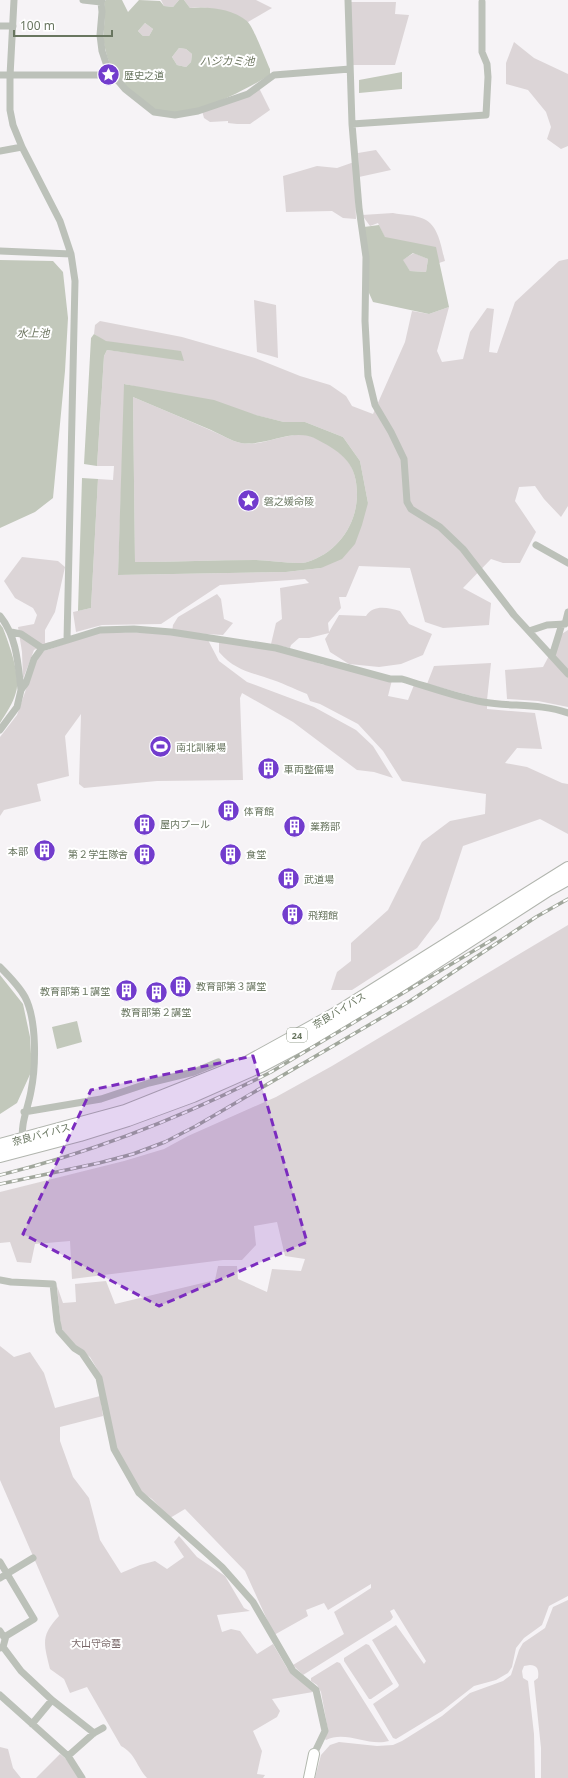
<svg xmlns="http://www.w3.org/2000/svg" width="568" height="1778" viewBox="0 0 568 1778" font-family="'Noto Sans','Noto Sans JP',sans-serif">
  <rect width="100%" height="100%" fill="#f6f3f6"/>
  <!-- green -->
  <path fill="#dcd5d7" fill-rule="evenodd" d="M161 0H179L173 7 164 6Z
    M184 0H256L272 8 248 22C230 11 211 6 190 8Z
    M350 2H396L395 14 409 15 395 65H353Z
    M145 23 153 29 149 36H143L138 31Z
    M514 42 534 58 568 74V146L561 149 547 139 551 127 546 112 528 90 506 84V63Z
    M179 48 186 49 192 54 191 62 186 67 177 65 172 57Z
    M259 88 270 110 250 124H237L228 123V121L210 122 204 118 202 111Z
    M376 150 391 170 359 177 358 153Z
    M354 162 356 219 343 218 332 211 286 212 283 176 317 166 337 168Z
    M393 213C403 215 416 215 424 219 439 226 441 247 445 261L439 263 385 238 378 223 370 226 362 215Z
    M414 253 428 259 426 272 410 271 402 260Z
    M568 259V506L561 517 544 499 535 486 519 487 515 501 536 532 520 563H503L491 559 463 588 491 603 489 625 443 628 425 622 410 568 359 566 346 597H339L341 608 328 623 329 632 339 615 366 616C374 604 388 608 400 611L409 624 432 634 423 655 401 664 379 667 349 664 330 652 325 639 329 633 309 638H299L291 645 290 648 271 644 276 623 282 619 280 588 309 583 305 579 220 585 161 624 102 625 76 632 73 612 91 608 98 479 113 480 114 466H97L104 356 107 350 184 360 104 341 94 334 95 325 100 321 182 337 255 358 300 376 330 385 346 396 352 406 373 414 405 342 412 311 429 314 449 307 437 351 442 362 463 359 470 332 487 308 494 309 489 352 497 353 515 302 559 261ZM125 384 284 422H305L343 437 360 461 368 503 321 568 286 572 118 575Z
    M254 300 276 305 278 358 257 352Z
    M133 397C159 408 185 419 210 430 220 434 231 441 241 443 267 448 292 426 318 439 343 452 357 464 357 494 357 525 337 553 307 562 298 565 268 560 256 560 216 560 175 562 135 562Z
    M22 557 58 561 65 567 55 612 45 630V643L51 642 34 650 23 679 22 652 18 627 34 624 37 615 33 608 15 598 4 581Z
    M217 594 221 599 224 619 233 623 223 635 172 632 173 625 178 617Z
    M568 630V707L538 701 507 699 505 670 543 667 560 635Z
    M100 632 165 633 208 640 219 661 247 682 314 707 356 730 373 746 393 778 374 772 357 770 293 722 242 693 240 698 243 780 157 781 84 788 79 784 81 714 65 736 69 776 37 784 41 801 4 810 0 816V737L17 715 38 655 44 651Z
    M219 642 284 652 324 665 337 664 392 680 388 696 408 700 414 685 487 704V709L535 713 542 749 517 748 505 763 527 767 562 783 568 784V834L540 819 463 846 439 919 417 948 352 990H331L337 972 351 961V943L388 910 422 842 450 821 485 814 486 794 402 781 383 751 358 724 320 704 310 701 307 694C294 689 281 682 267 678 246 671 234 669 219 652Z
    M491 663 487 700 427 684 434 666Z
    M568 925V1596L549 1606 542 1625 524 1638 516 1648 512 1667 508 1673 496 1680 474 1686 442 1711 396 1739 393 1738 373 1704 398 1687 399 1685 372 1640 396 1625 424 1664 426 1661 394 1609 390 1611 393 1617 391 1620 303 1675 293 1665 344 1634 334 1612 371 1588V1584L328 1610 324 1603 306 1610 308 1616 274 1635 245 1571 185 1509 170 1518 152 1499 138 1490 114 1446 101 1378 96 1367 90 1357 75 1346 61 1328 57 1286 63 1303 76 1302 75 1284 106 1281 115 1304 215 1280 218 1266H237L238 1279 267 1292 272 1269 301 1271 305 1259 285 1256 277 1222 254 1226 256 1245 242 1260H223L72 1279 70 1241 35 1244 31 1263 17 1262 10 1242 0 1243V1192L124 1161 164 1149 188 1136 276 1097 332 1066Z
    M0 1346 14 1357 30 1352 44 1373 55 1408 100 1396 103 1416 60 1427V1441L73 1477 89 1498 100 1540 121 1573 140 1565 155 1561 167 1569 184 1557 174 1542 179 1536 197 1557 225 1576 244 1608 250 1611 217 1615 222 1632 231 1629 240 1631 257 1654 273 1644 287 1668 313 1692 272 1699 280 1711 277 1717 253 1731 262 1751 257 1774 265 1775 263 1778H147C136 1766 136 1754 121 1746L87 1687 70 1693 64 1679 50 1669C44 1644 40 1636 59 1616L0 1480Z
    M568 1600V1778H541V1748L534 1681 538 1678C539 1671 538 1665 530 1665L524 1666 522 1671 523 1678 528 1681 534 1734 535 1778H315L321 1755 330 1745 339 1742 377 1746 393 1745 402 1741 442 1716 470 1693 503 1681 511 1675 519 1650 523 1643 545 1628 553 1607Z
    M366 1644 369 1645 393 1684 371 1699H369L344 1661V1658Z
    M337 1662 340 1663 389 1741C368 1747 346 1730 326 1740L325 1739 328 1730 321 1692 317 1685 311 1681V1678Z
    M0 1747 8 1749 13 1768 21 1778H0Z
    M60 1754 65 1758 80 1778H36Z"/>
  <!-- water -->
  <path fill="#c2c8bb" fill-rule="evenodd" d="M106 0H122L128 12 139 0 160 1 164 6 173 7 179 0H184L190 8C208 6 233 9 247 21 253 26 266 60 270 69V75C245 90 186 123 156 110 149 106 143 99 136 95 120 82 109 69 105 48 101 33 107 17 104 2ZM145 23 153 29 149 36H143L138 31ZM179 48 186 49 192 54 191 62 186 67 177 65 172 57Z
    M402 72V89L359 93V80Z
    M379 225 385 237 436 247 449 307 429 314 373 302 369 293 364 227ZM413 253 428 259 426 272 410 271 403 260Z
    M0 260 53 261 63 272 68 318 65 371 53 498 35 512 0 528Z
    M94 334 106 341 181 351 184 361 107 350 104 356 97 466 84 464 91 338Z
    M124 384 214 400 256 415 284 422H305L343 437 360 461 368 503 362 525 355 544 342 559 321 568 286 572 118 575ZM133 397C159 408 185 419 211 430 220 434 231 441 241 443 268 447 293 426 318 440 343 453 357 464 357 494 357 525 337 553 307 562 298 565 268 560 256 560 216 560 175 562 135 562Z
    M82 478 98 479 91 608 78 611Z
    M0 624 3 628C9 644 21 676 16 692 13 704 6 713 0 723Z
    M0 975 23 1004 30 1037 32 1070 17 1103 0 1114Z
    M77 1021 82 1042 57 1049 52 1027Z"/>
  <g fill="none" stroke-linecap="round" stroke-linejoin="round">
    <defs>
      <path id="secondary" d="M309 1778 314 1754"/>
      <path id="trunk" d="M0 1145 125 1111 248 1062 335 1014 568 868
        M0 1156 80 1135 128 1120 193 1096 263 1065 339 1025 548 890 568 879"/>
    </defs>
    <!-- secondary casing -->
    <use href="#secondary" stroke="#b2b8ae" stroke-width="12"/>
    <!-- trunk casing -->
    <use href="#trunk" stroke="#b1b5ae" stroke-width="14"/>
    <!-- minor -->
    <path stroke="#bcc1b9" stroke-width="7" d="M14 0 10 76V110L13 125 22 147 60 221 71 254 75 281 67 640
      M83 0 101 2
      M102 0 101 2 102 12 100 35 102 51 108 69 125 89 154 112 175 115 198 111 248 94 274 75 350 69
      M348 0 352 124 359 208 366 257 365 321 368 376 375 405 391 432 404 459 407 502 411 509 440 527 463 549 514 615 568 674
      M0 26H13
      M0 75H103L116 80
      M352 124 486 115 488 77 487 64 482 52V2
      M0 151 22 147
      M0 251 71 254
      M536 545 568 563
      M0 616C17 637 18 664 21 690
      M529 631 547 625 565 624 568 612
      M11 632 21 634 42 648
      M552 656 562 624
      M0 730 17 707 21 690 26 683 34 659 42 648 100 630 134 629 171 632 276 648 390 679H402C429 687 456 697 483 702 511 707 540 703 568 713
      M0 967C9 976 19 986 25 997 37 1020 36 1066 31 1091 28 1109 20 1123 23 1142
      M24 1112 101 1099 149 1083 194 1072 218 1062
      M0 1280 11 1282 53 1284 57 1321 59 1331 74 1348 82 1353 99 1378 114 1449 139 1493 222 1567 253 1602 293 1671 316 1690 325 1731 314 1754
      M0 1562 34 1619 6 1636 3 1647 0 1648
      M0 1578 33 1558
      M0 1631 5 1639
      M3 1647 21 1671 52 1700 94 1733
      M0 1695 68 1756 82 1778
      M32 1724 52 1700
      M68 1756 94 1733 103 1728"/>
    <!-- secondary -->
    <use href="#secondary" stroke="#fff" stroke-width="10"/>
    <!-- trunk -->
    <use href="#trunk" stroke="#fff" stroke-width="12"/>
    <defs>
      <path id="rail" d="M0 1175C94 1152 185 1116 271 1072L495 938
        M0 1184 99 1163 133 1154 165 1142 196 1126 410 1001 536 917 568 899"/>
    </defs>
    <!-- rail casing -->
    <use href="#rail" stroke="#a1a79c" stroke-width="3.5"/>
    <!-- rail -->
    <use href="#rail" stroke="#fff" stroke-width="2" stroke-dasharray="6" stroke-linecap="butt"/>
  </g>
  <!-- marked area -->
  <path fill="#7b2cbf" fill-opacity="0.2" stroke="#7b2cbf" stroke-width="3" stroke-dasharray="8 5" stroke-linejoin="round" d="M253 1056 307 1242 159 1306 23 1234 91 1090Z"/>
  <!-- icons -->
  <defs>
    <symbol id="sight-disc" viewBox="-11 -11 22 22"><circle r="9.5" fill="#723ccd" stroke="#fff"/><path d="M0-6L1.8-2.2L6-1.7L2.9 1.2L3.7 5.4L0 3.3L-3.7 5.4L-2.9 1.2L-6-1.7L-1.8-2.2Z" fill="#fff"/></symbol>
    <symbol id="stadium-disc" viewBox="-11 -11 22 22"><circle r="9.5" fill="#723ccd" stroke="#fff"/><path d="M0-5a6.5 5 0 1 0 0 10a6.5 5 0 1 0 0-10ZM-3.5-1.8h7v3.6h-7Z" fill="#fff"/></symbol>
    <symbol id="building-disc" viewBox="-11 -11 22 22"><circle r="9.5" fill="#723ccd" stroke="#fff"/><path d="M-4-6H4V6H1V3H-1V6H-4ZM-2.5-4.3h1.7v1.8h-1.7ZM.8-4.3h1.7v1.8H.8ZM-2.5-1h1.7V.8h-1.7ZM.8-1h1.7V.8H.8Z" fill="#fff"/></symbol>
  </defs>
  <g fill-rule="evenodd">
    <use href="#sight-disc" x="96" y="62" width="25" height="25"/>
    <use href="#sight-disc" x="236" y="488" width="25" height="25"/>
    <use href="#stadium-disc" x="148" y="734" width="25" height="25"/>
    <use href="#building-disc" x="256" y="756" width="25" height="25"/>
    <use href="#building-disc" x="216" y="798" width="25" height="25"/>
    <use href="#building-disc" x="132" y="812" width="25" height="25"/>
    <use href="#building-disc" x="282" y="814" width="25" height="25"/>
    <use href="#building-disc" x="32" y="838" width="25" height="25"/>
    <use href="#building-disc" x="132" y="842" width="25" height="25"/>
    <use href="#building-disc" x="218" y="842" width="25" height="25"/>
    <use href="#building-disc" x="276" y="866" width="25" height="25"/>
    <use href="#building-disc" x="280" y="902" width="25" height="25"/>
    <use href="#building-disc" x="168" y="974" width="25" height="25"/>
    <use href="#building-disc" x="114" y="978" width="25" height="25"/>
    <use href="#building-disc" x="144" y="980" width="25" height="25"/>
  </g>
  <g text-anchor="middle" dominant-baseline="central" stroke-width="4" stroke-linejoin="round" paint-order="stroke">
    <!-- shield labels -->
    <rect fill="#fff" stroke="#969f90" stroke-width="1" x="287" y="1028" width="20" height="14" rx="3"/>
    <g font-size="9" font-weight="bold" fill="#697660">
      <text x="297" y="1035">24</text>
    </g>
    <!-- poi labels -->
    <g font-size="10" fill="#697660" stroke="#fff" text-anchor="start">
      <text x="124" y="75">歴史之道</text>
      <text x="264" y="501">磐之媛命陵</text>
      <text x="176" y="747">南北訓練場</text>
      <text x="284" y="769">車両整備場</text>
      <text x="244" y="811">体育館</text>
      <text x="160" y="824">屋内プール</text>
      <text x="310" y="826">業務部</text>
      <text x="28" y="851" text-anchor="end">本部</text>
      <text x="128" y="854" text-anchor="end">第２学生隊舎</text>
      <text x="246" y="854">食堂</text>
      <text x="304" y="879">武道場</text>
      <text x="308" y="915">飛翔館</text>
      <text x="196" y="986">教育部第３講堂</text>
      <text x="110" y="991" text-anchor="end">教育部第１講堂</text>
      <text x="156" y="1012" text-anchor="middle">教育部第２講堂</text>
    </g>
    <!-- street labels -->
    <g font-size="10" fill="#697660" stroke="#fff">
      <text transform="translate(339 1010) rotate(-31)">奈良バイパス</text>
      <text transform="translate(41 1134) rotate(-15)">奈良バイパス</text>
    </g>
    <!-- park labels -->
    <g font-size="10" fill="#796768" stroke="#fff">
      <text x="96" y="1643">大山守命墓</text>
    </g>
    <!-- water labels -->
    <g font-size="11" font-style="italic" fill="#6d7660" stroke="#fff">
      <text x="227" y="60">ハジカミ池</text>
      <text x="33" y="332">水上池</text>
    </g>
  </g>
  <!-- scale -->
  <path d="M14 30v6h98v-6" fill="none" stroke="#697660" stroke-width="2"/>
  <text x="20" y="30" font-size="12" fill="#697660" stroke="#ffffff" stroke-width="3" paint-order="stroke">100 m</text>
</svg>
